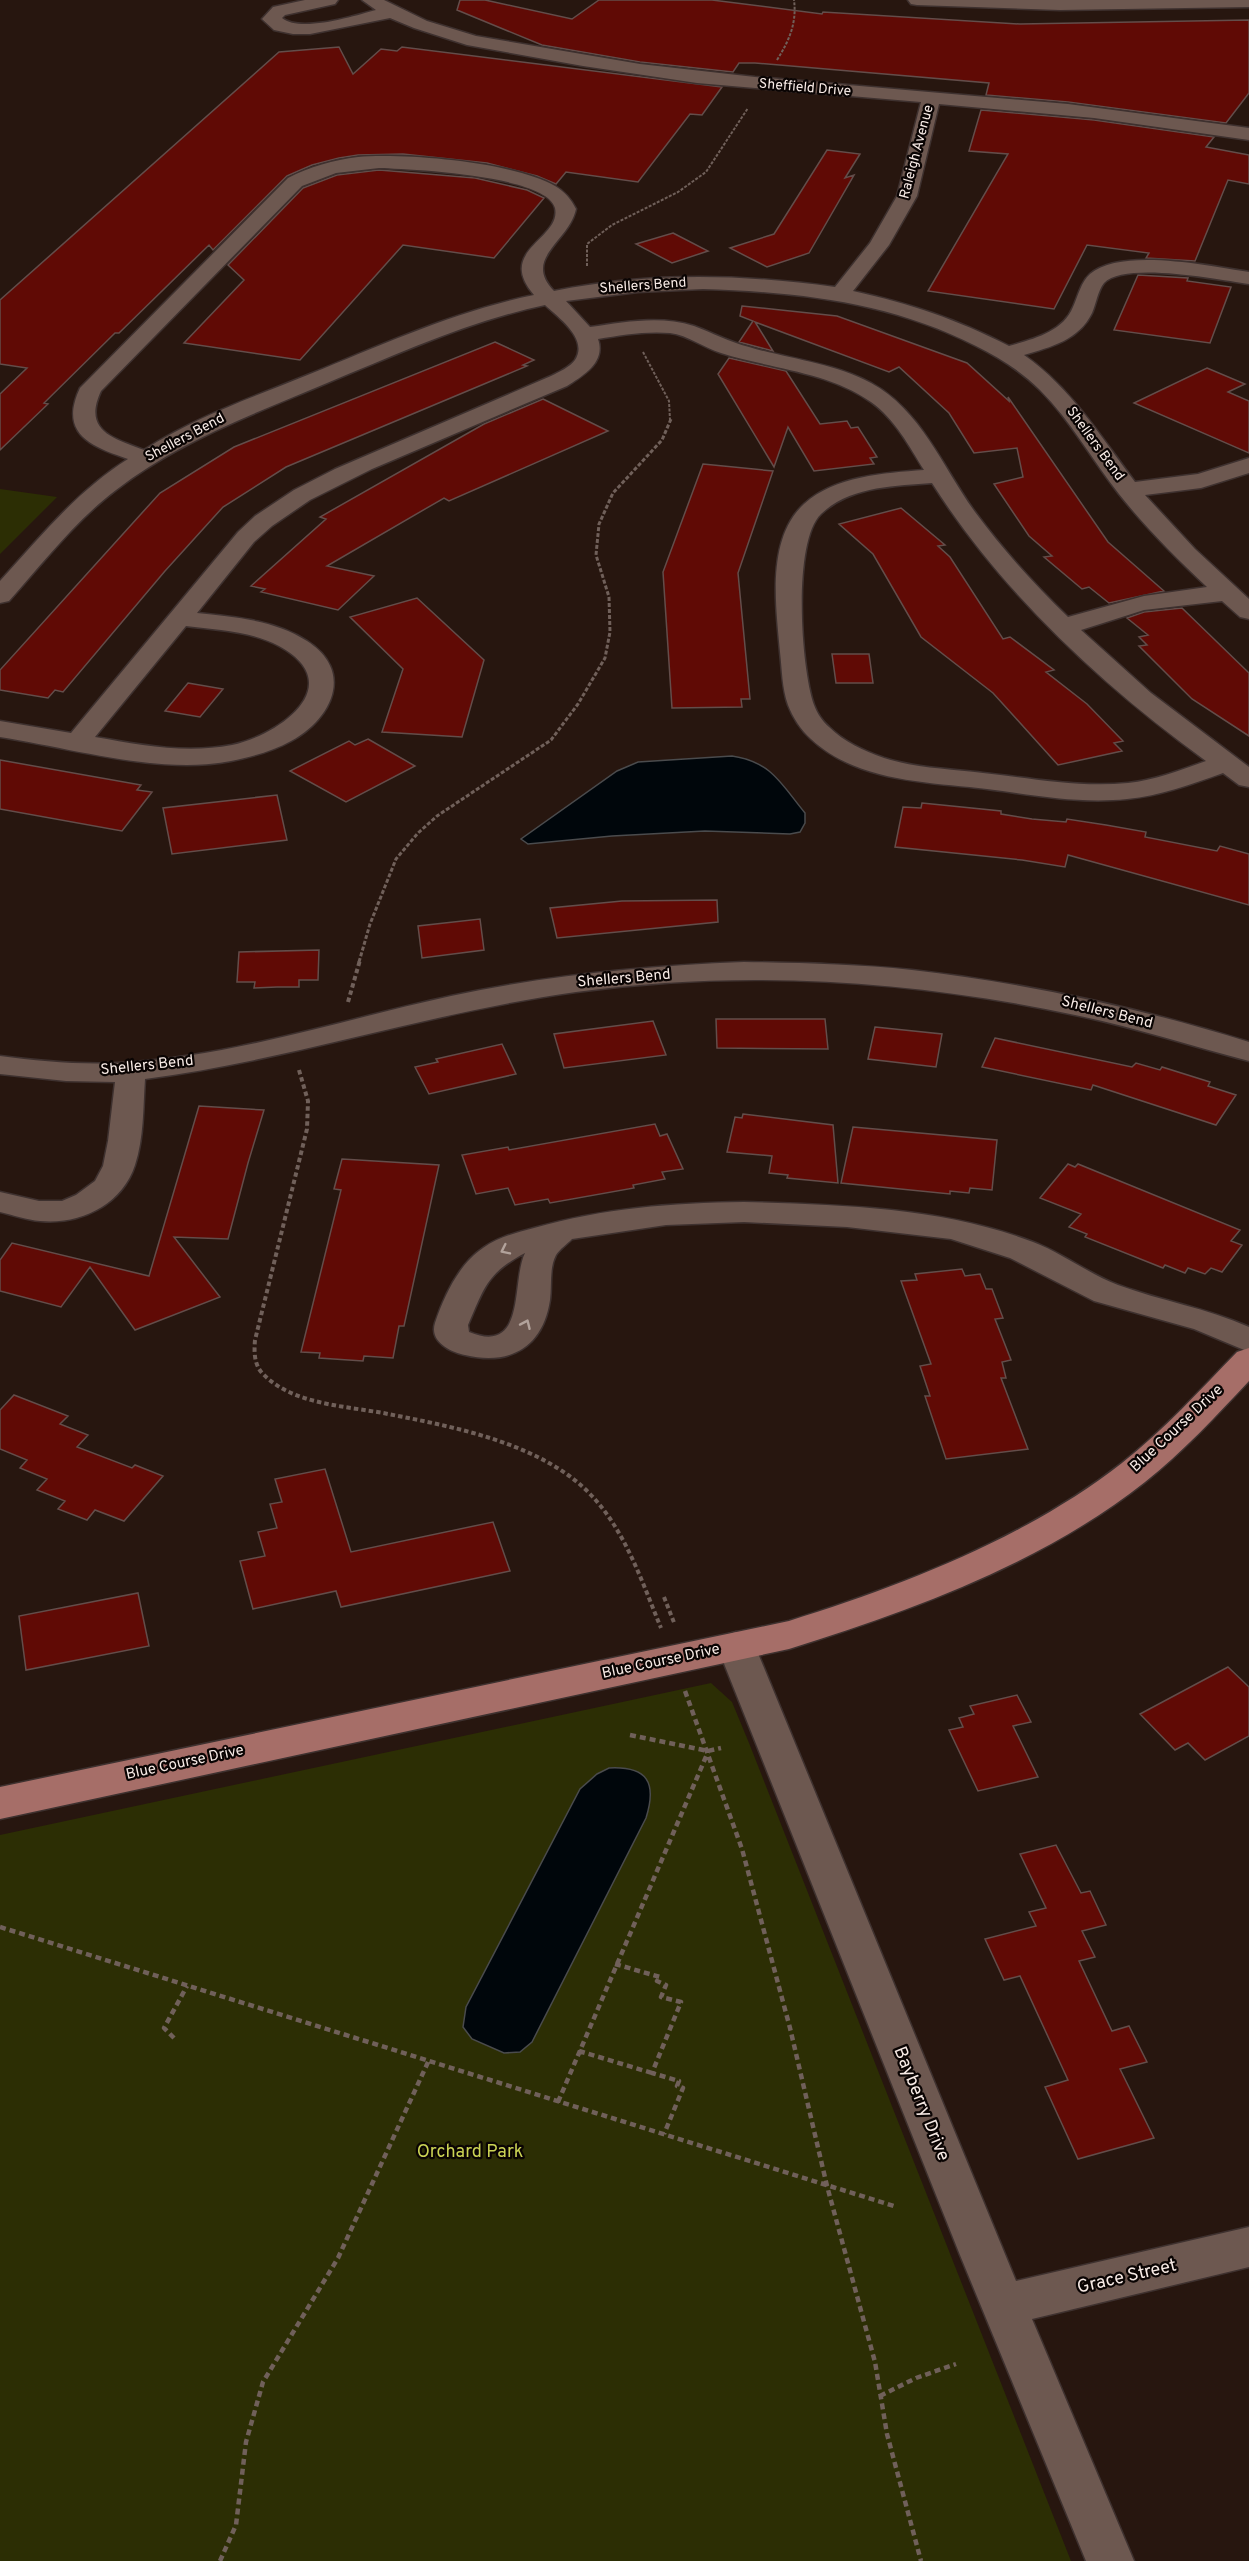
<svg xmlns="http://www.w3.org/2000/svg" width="1249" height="2561" viewBox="0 0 1249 2561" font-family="Overpass,sans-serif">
  <rect width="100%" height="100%" fill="#27160f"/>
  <!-- green -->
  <path fill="#2c2e04" d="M0 489 57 497 0 554Z
    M711 1683 732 1702 749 1743 1071 2561H0V1835Z"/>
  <!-- water -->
  <path fill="#00060b" stroke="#4a4b4d" stroke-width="1.5" d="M732 756C772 762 781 784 805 813V823L800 832 790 834 705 831 612 836 528 844 521 839 617 771 638 762Z
    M609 1768C648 1766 657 1783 646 1818L532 2042 520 2052 504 2053 472 2039 463 2027 466 2007 580 1789 597 1774Z"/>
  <!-- building -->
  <path fill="#600a05" stroke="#634d4a" stroke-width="1.5" d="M460 0H485L572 19 599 0H712L822 14 823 12 1020 24 1249 20V93L1226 123 1068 102 986 95 989 83 755 63H739L733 72 640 62 542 45 457 10Z
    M339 47 353 74 381 49 397 51 402 47 722 87 702 115 690 114 638 182 566 172 556 184 537 176 487 163 403 154 358 155 339 158 312 165 287 176 213 250 209 245 119 333H115L44 403 48 404 0 450V394L27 368 0 364V300L279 52Z
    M981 110 1094 120 1214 137 1206 147 1249 155V184L1228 180 1195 261 1146 258 1149 253 1087 245 1054 309 928 291 1008 154 969 151Z
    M827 150 860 154 845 178 854 175 809 253 767 267 730 248 774 234Z
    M379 170 475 178 527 190 544 198 494 258 403 245 300 360 184 343 244 280 228 265 303 188 337 175Z
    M673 233 708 251 672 263 636 244Z
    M1138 275 1188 278 1187 281 1231 287 1210 343 1114 330Z
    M742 306 837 316 967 363 1009 401 1008 397 1108 542 1164 591 1109 603 1089 587 1082 589 1044 557 1052 556 1029 536 994 484 1023 477 1017 448 974 453 949 413 899 367 889 372 755 322 773 351 739 342 753 321 740 316Z
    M495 342 534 360 523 365 527 366 286 467 223 507 165 571 63 692 55 690 48 698 0 690V670L160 493 234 447Z
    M729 358 786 371 820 424 847 421 851 428 858 427 877 457 870 458 874 464 814 471 788 427 774 467 718 374Z
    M1207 368 1245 384 1228 392 1249 401V453L1134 403Z
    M543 399 608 431 449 501 444 498 327 566 374 576 338 610 261 592 265 589 251 586 326 519 320 517 484 424Z
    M703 464 773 471 738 573 750 699H741L742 707 672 708 663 572Z
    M901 508 945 545 938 546 950 557 1003 639 1010 637 1054 670 1046 672 1087 704 1123 741 1114 743 1122 751 1058 765 993 693 921 637 873 554 839 524Z
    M417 598 484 660 462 737 382 732 403 669 350 617Z
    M1182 608 1249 673V736L1192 699 1139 646 1147 645 1139 637 1148 635 1127 618 1144 612Z
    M832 654H869L873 683H836Z
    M188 683 223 689 200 717 165 711Z
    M368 739 415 766 346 802 290 771 349 741 355 745Z
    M0 760 141 785 137 790 152 792 122 831 0 809Z
    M277 795 287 840 172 854 163 808Z
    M922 803 1001 811V814L1032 819 1066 822 1067 819 1106 825 1146 832 1145 837 1217 851 1220 846 1249 854V905L1068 855 1065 867 1022 860 895 847 903 807 921 808Z
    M717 900 718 922 557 938 550 908 622 901Z
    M480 919 484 950 422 958 418 926Z
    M319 950 318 980H299V987H277L254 988 255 982H237L239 952Z
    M716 1019H825L828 1049 717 1048Z
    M653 1021 666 1055 564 1068 554 1034Z
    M875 1027 942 1034 936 1067 868 1059Z
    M995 1038 1132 1067 1136 1063 1160 1070 1162 1067 1210 1082 1208 1086 1236 1095 1216 1125 1093 1085 1091 1090 982 1067Z
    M502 1044 516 1074 429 1094 415 1067 438 1062 436 1059Z
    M199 1106 264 1110 248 1163 228 1239 174 1237 220 1297 135 1330 90 1267 61 1307 0 1291V1260L12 1243 149 1276Z
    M743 1114 833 1125 838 1183 787 1178 788 1175 769 1173 772 1156 727 1152 735 1117 742 1118Z
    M655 1124 660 1136 667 1134 683 1169 662 1172 665 1179 633 1185 634 1188 550 1203 548 1199 515 1205 508 1188 476 1194 462 1155 508 1147 509 1150Z
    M853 1127 997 1140 992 1190 970 1188 969 1193 950 1191V1194L841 1183Z
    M342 1159 439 1165 404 1326H399L393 1358 364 1356 363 1361 319 1358 320 1353 301 1352 341 1190 334 1189Z
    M1068 1164 1075 1167 1078 1164 1240 1230 1231 1241 1242 1245 1222 1272 1211 1268 1205 1274 1188 1268 1185 1273 1165 1265 1163 1268 1085 1237 1087 1234 1069 1227 1081 1214 1040 1198Z
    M962 1269 965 1276 980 1274 986 1289H992L1003 1318 995 1319 1011 1360 1002 1362 1006 1378H1001L1028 1449 946 1459 925 1396H930L920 1366 931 1364 901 1281 917 1280 915 1274Z
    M14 1395 68 1416 60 1424 88 1435 77 1447 132 1468 135 1465 163 1476 124 1521 95 1510 87 1520 58 1509 65 1501 37 1490 47 1479 20 1468 27 1460 0 1449V1410Z
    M325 1469 351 1552 493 1522 510 1571 341 1607 336 1591 253 1609 240 1561 265 1556 258 1532 277 1528 270 1504 282 1502 275 1479Z
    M138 1593 149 1646 26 1670 19 1616Z
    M1228 1667 1249 1687V1736L1205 1760 1188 1743 1175 1750 1140 1714Z
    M1017 1695 1031 1722 1013 1726 1038 1777 978 1791 949 1730 963 1727 959 1718 974 1714 970 1706Z
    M1056 1845 1081 1893 1090 1891 1106 1925 1082 1931 1095 1957 1079 1961 1112 2031 1129 2026 1147 2062 1120 2069 1154 2138 1078 2159 1045 2087 1068 2080 1020 1976 1004 1980 985 1939 1036 1926 1029 1912 1046 1908 1020 1854Z"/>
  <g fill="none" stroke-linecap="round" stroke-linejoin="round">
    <defs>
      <path id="minor" d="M305 0H338L335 4 285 15 282 18C300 33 354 16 376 10L362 0H384L427 21 476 36 640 64 755 77 1068 104 1249 128V140L1094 118 939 104 917 196 889 245 853 291C911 304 956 319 1009 346 1033 339 1063 332 1073 307 1078 296 1081 282 1090 274 1121 247 1211 266 1249 272V284C1220 280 1125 261 1104 283 1098 290 1096 304 1092 313 1079 340 1051 347 1024 355 1071 388 1101 437 1135 482L1198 474 1249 458V473L1201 488 1145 495 1195 549 1249 599V619L1240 617 1222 601 1144 610 1081 630 1151 693 1249 767V787L1239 785 1223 773C1192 784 1160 796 1127 799 1080 804 1034 795 987 789 928 782 857 782 811 739 801 730 793 718 788 705 782 689 782 669 780 652 776 606 766 539 804 504 835 476 884 473 924 470 909 446 895 419 871 402 827 371 771 369 721 353 704 348 688 335 670 333 646 331 621 335 598 339 606 362 584 375 567 386L372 469 310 500 272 526 254 542 197 613C234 617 275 620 307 641 354 671 333 718 291 741 273 751 251 757 231 761 160 775 71 748 0 737V721L71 733 238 532 255 516 294 490 335 469 551 376C559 372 570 367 575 360 589 339 558 317 545 305 469 321 398 354 327 383 254 414 179 441 116 490 75 521 43 563 9 601L0 603V581C40 537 77 491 128 459 89 446 59 433 80 388L288 178C309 167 334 160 358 157 405 153 514 162 555 186 565 192 571 199 576 209 569 242 522 258 554 291 647 272 742 274 835 287L870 243 897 196 921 102 697 83 583 66 467 45 414 28 390 18 310 34H293L274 30 262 19 273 7ZM379 168C408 169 547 175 555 208 562 239 495 250 534 295 456 311 384 344 310 374 254 397 195 417 144 450 111 438 83 430 101 391L302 186 336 173ZM703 289C798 292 890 302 976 346 1000 358 1021 371 1040 390 1071 421 1092 460 1119 494 1146 528 1176 558 1207 587L1144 596 1068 617C1035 585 1003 550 975 512 943 468 921 410 871 383 833 363 789 359 749 347 729 342 713 333 694 326 660 315 625 322 590 327L566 301 638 292ZM932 483C1002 593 1102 685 1206 761 1181 770 1155 780 1128 783 1079 788 1031 778 983 773 950 769 915 768 884 758 864 751 844 742 829 727 822 721 817 713 814 705 801 669 792 542 821 514 850 486 895 486 932 483ZM186 626C217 630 251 631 279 646 350 685 279 735 232 745 186 754 140 745 95 737Z
        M908 0H1249V7L1060 10 917 5 911 4Z
        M744 962C800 963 856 964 912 970 1026 983 1140 1008 1249 1042V1061C1191 1046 1134 1027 1075 1015 912 980 741 969 576 992 431 1012 291 1060 145 1079 143 1107 144 1138 135 1165 122 1205 80 1225 40 1221 27 1220 13 1215 0 1212V1192L39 1201H62L76 1195 95 1181 103 1166 108 1141 115 1082 66 1081 0 1074V1056C39 1061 78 1065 118 1063 231 1057 341 1020 451 996 548 975 645 966 744 962Z
        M744 1202C841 1205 941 1207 1033 1242 1062 1253 1089 1274 1118 1285 1161 1301 1207 1308 1249 1327V1352L1194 1329 1094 1301 1010 1258 951 1239 847 1227 744 1222 666 1225 572 1239C567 1244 560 1249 556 1255 549 1268 552 1286 550 1300 543 1347 510 1366 465 1355 451 1352 429 1342 435 1323 444 1296 459 1264 483 1248 498 1237 516 1233 534 1228 604 1208 671 1203 744 1202ZM525 1253C511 1281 527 1356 469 1332L468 1325C484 1288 487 1273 525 1253Z
        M736 1632 749 1636 755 1646 1016 2281 1249 2227V2267L1032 2319 1134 2561H1086L960 2255 717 1646 723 1636Z"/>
      <path id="major" d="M1249 1348V1381C1216 1416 1183 1452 1145 1482 1041 1564 913 1610 789 1649L0 1819V1787L789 1621C904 1585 1026 1538 1122 1463 1164 1430 1200 1390 1237 1352Z"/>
    </defs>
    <!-- minor casing -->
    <use href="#minor" stroke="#3e312f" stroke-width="3"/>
    <!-- major casing -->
    <use href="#major" stroke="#3e312f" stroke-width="3"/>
    <!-- path-far3 -->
    <path stroke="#70605a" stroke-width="2" stroke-dasharray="3 1.5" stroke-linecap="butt" d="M777 60C789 41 797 23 794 0
      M587 266V244L612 225 678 192 706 172 748 108
      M643 352 669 401 670 420"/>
    <!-- path-far2 -->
    <path stroke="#70605a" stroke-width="3" stroke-dasharray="4 2" stroke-linecap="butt" d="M359 962 370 924 396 859 418 833 437 816 551 740 578 704 605 658 610 632 609 597 596 555 599 524 613 493 662 440 671 419"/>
    <!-- path-far1 -->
    <path stroke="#70605a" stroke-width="4" stroke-dasharray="4.5 3" stroke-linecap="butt" d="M348 1002 360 960
      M299 1070 308 1101 307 1129 255 1340C254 1352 254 1365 263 1374 292 1404 344 1406 383 1413 444 1425 516 1438 568 1475 619 1511 638 1572 661 1628
      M664 1597 675 1625"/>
    <!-- path -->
    <path stroke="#70605a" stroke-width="4.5" stroke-dasharray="6 4" stroke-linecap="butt" d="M685 1691 742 1849 790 2028 827 2186 875 2362 887 2434 921 2561
      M630 1735 708 1751 721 1748
      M0 1927 897 2207
      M615 1964 660 1977 657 1981 666 1985 661 1997 681 2002 652 2073 679 2081 677 2086 683 2088 664 2134
      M174 2038 164 2028 187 1986
      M579 2051 652 2073
      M558 2102 708 1752
      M880 2396 916 2378 956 2364
      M220 2561 236 2525 246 2442 263 2382 338 2258 429 2060"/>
    <!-- minor -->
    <use href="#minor" fill="#6d5850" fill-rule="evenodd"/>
    <!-- major -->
    <use href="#major" fill="#a66e68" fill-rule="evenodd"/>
  </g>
  <!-- one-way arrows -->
  <defs><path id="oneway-chevron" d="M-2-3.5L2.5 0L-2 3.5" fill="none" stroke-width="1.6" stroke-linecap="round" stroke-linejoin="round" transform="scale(1.5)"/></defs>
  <g stroke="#b2a29b">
    <use href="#oneway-chevron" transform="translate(505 1250) rotate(154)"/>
    <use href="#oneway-chevron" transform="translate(526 1324) rotate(-66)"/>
  </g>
  <g text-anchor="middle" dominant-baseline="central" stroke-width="4.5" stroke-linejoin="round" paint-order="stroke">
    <!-- far-street labels -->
    <g font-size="14" fill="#f8ebe6" stroke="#0a0403">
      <text transform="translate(805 88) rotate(5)">Sheffield Drive</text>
      <text transform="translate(917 152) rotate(-75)">Raleigh Avenue</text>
      <text transform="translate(643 286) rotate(-4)">Shellers Bend</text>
      <text transform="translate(185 438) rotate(-28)">Shellers Bend</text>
      <text transform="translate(1095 444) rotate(54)">Shellers Bend</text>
    </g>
    <!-- street labels -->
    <g font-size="15" fill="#f8ebe6" stroke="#0a0403">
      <text transform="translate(624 979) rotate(-5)">Shellers Bend</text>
      <text transform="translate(1107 1013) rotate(14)">Shellers Bend</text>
      <text transform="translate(147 1066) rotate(-6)">Shellers Bend</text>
      <text transform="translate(1177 1429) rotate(-43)">Blue Course Drive</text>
      <text transform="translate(661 1662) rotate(-12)">Blue Course Drive</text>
      <text transform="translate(185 1763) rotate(-12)">Blue Course Drive</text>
    </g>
    <!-- near-street labels -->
    <g font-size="18" fill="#f8ebe6" stroke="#0a0403">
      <text transform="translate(921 2104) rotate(68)">Bayberry Drive</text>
      <text transform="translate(1127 2277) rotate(-13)">Grace Street</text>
    </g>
    <!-- near-park labels -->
    <g font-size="18" fill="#cbd354" stroke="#0a0403">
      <text x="470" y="2152">Orchard Park</text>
    </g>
  </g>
</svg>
